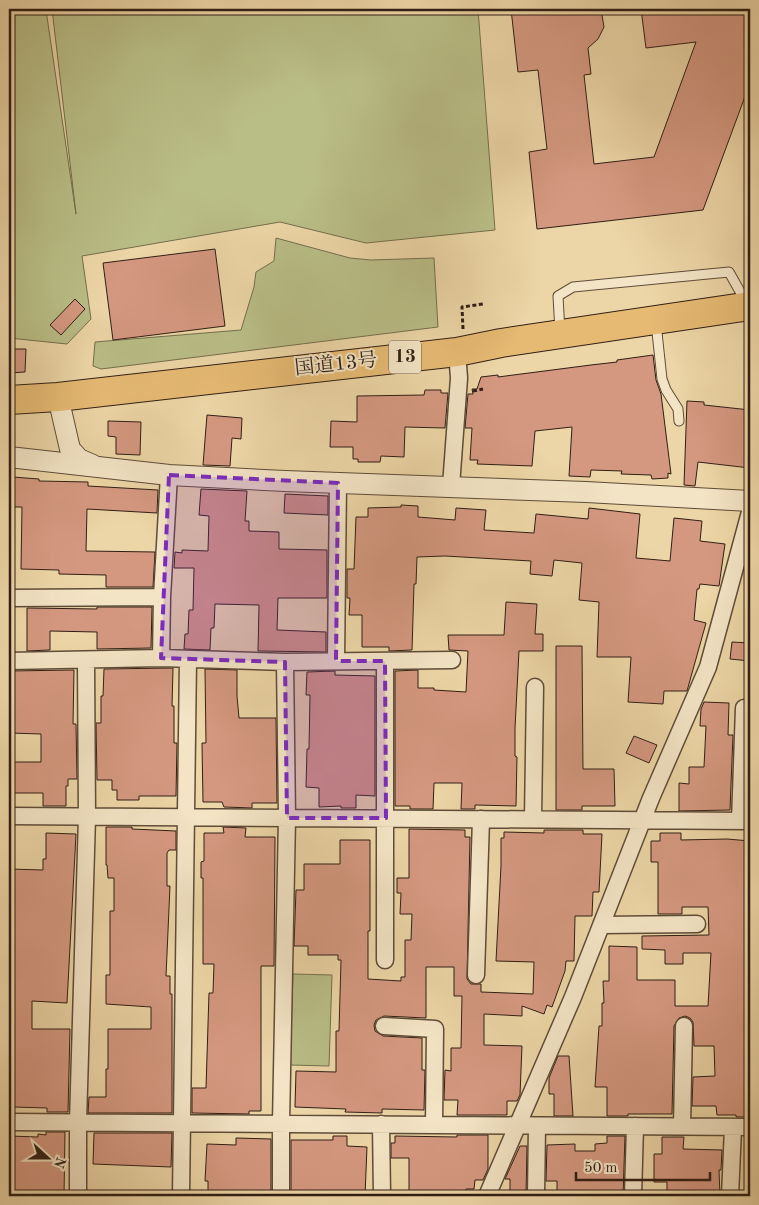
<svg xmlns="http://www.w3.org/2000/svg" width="759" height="1205" viewBox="0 0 759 1205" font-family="'Old Standard TT','Noto Serif JP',serif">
  <rect width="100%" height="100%" fill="#ecd5a6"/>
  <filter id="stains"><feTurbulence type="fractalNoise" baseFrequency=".004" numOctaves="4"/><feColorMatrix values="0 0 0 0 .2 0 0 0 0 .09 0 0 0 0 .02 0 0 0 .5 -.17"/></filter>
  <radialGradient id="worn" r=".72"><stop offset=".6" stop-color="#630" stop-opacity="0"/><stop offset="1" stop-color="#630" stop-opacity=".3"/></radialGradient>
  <!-- green -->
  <path fill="#b9bd86" stroke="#746e4d" d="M9 9H43L46 10 76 214 52 9H478L495 230 366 243 280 222 82 256 91 319 67 344 9 338Z
    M276 238 350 258 371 260 434 258 438 327 101 369 93 366 95 342 241 330 254 287 256 272 274 261Z
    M293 974 332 975 329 1066 290 1065Z"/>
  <!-- building -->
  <path fill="#d49880" stroke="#301f14" d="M511 9H601L604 27 598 39 588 48 591 74 584 75 594 164 654 157 696 42 646 48 641 9H750V83L703 210 537 229 529 152 547 149 538 70 518 72Z
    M215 249 225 326 113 340 103 263Z
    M75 299 85 309 61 335 50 325Z
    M9 349H26L25 372 9 373Z
    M653 355 656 380 661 394 671 474 668 473V478L652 479 651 475 621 474 622 471 591 470 590 477 569 476 572 427 535 431 532 466 477 464 478 460H470L472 428H465L468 394H473L472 389H477L481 377 498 375V377L591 365 617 362V360Z
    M425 390H441V393H448L445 428 405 427 404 457 381 456 380 462H358V459H353V447H330L331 421 357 422V396L424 395Z
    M687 401 704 402V405L750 410V468L698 462 695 486 684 485Z
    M207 415 242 418 241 439 232 438 230 466 203 465Z
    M108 421 141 422 140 455 116 454V437L108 436Z
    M13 477 39 479V481L88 482V486L158 490 157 513 87 509 86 551 155 552 153 587H106V575L59 574V570L21 569 22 507H11Z
    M201 489 247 491 245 521H249V531L279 532V549L327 550V598H278L277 630 326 632V652L258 651 259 605 215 604 214 628H211L210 650 184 649 185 634H188L189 610H193L194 568H174L175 552 182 553V550L208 551 209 516 199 515Z
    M285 494 328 496V515L284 513Z
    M401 505 418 506V517L455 520 456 508 486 510 484 530 534 533 536 514 588 519 589 508 640 514 636 558 670 561 674 518 702 521 700 541 725 544 719 586 700 584 699 589H697L694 620 706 623 687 691H664L663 704 628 702 631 657H597L599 602 579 600 582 563 554 560 552 576 530 574 531 561 445 556 417 557 416 584H414L412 650 389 651V647H362V615H349L350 598H347V569H354L356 517H368V508L401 507Z
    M506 602 537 604 535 634H543V651H519L515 728V756L517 757 516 806 475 805V809H461L462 783H434L433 809H410V806H395V671L418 670V688H434V690L466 692 468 651 449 650 448 635H504Z
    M97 607H152L151 648 97 649V632L50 631V650L27 651V608L97 609Z
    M732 642 750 643V661L730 659Z
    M556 646H582L583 769H614L615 806H582V810H556Z
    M173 668 172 706H174V743H177L176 796H139V800H117V790H112V780H97L96 723H101V696H103L104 669Z
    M205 669 237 670V696L239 718H276L277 803H252V808L224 807 222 802H203L202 743H206Z
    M74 670 73 724H76L77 779H68V786H66V806H43V793H9V762H41V734L9 733V671Z
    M335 671V675L375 676V796L356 795V808H341V806L319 807V788L306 787 307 749H309L310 695H306L307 672Z
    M704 702 729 703 728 735H733L730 810 679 811V783L689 784V767H704L706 726H700L701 709Z
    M634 736 657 745 649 763 626 753Z
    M106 827H132V829L176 831V850H169L167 853V886H170L166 976H170V994H172V1113H88L89 1097H106V1069H108V1029H151V1007L106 1004V975H110V911H114V878H108L107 865H106Z
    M223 827 246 828 245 837H275L274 966H261V1111H249V1114L192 1113V1088H206L209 993H213L214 964H203V878H201V862L204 861V833H224Z
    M409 829 465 830V837H470L467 979 471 984H481V992L533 994 534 962 496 961 501 866V838H504V832L544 833V830H583V834H602L599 892H593L592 916H575L574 961H566L565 971 552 1007 547 1005 544 1014 522 1006V1016L484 1014V1045L522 1046 520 1095 517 1101H507V1115H457L458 1100H444L445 1070 451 1071V1048H461L462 996H454V967H426V1018L384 1016 376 1020 374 1025 375 1031 383 1036 422 1038V1070H425L424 1110 382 1109V1113L345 1112 346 1109 295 1107 296 1071 336 1072V1031H339L341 960H338V955H308V946H294L296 890H304V864H340V840H370V931H368V979L401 981V977H405V940H411L412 914H400L401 893H397V878H409Z
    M46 833 76 834 67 1003 32 1001V1029H70L68 1112H47V1108L14 1107V1068H9V869L43 870V859H46Z
    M660 833H681V840L727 839 750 841V1117H736V1115H717L716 1106H692L693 1077 715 1076 714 1046H694L693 1022 690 1018 685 1016 679 1018 674 1026 672 1114H628V1116H607V1087H595L599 1026H602V1003H604L603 981H609V946L637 947V980H675V1006H708L711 953H683V964H665V950L642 949V936L709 935 708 907H682V914H658V862H651V841H660Z
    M558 1056H569L573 1116H554V1094H549V1078Z
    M46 1132H65L64 1196H9V1136L38 1137V1134L46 1135Z
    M94 1133H172L171 1167 93 1164Z
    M457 1135H488V1169L483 1180H475L474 1189H466L465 1196H409V1158H391V1143H395V1136L457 1137Z
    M333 1136H347V1146L367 1147 365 1196H291V1140H333Z
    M607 1136H625L623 1196H557V1181H546L547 1145 575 1144V1151H595V1144L607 1143Z
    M662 1137H684L683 1149 722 1150 721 1170H719L720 1196H667V1182H654V1154H662Z
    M236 1138 271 1139V1196H208V1181H205L207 1144 236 1145Z
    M520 1146H527L526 1196H510V1179H505Z"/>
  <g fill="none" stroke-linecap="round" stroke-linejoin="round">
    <defs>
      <path id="service" d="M656 323 662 379 666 390 678 409 679 421
        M560 332 558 296 573 287 729 272 747 304"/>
      <path id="minor" d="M451 486 459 378 457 352
        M9 598 162 597
        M161 658 162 597 169 475
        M9 661 161 658 285 662 452 660
        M336 661 338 483
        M9 816 750 821
        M533 819 535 687
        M740 821 744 708
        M601 925 697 924
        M385 960V661
        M476 975 481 819
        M384 1026 435 1029 434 1125
        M9 1122 750 1127
        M381 1124 382 1196
        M682 1126 684 1026
        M78 1196V1122L87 817 86 660
        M181 1196 188 659
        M281 1196V1123L287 818 285 662
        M487 1196 573 997 651 798 708 667 750 512
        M536 1196 537 1126
        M633 1196 635 1126
        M730 1196 733 1128"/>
      <path id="tertiary" d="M58 397 70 449 79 459 93 465
        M9 457 169 475 285 481 586 492 750 501"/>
      <path id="trunk" d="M9 400 58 397 457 352 501 343 750 306"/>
    </defs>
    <!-- service casing -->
    <use href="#service" stroke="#5f4c38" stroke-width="11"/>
    <!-- minor casing -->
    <use href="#minor" stroke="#5f4c38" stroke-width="19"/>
    <!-- tertiary casing -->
    <use href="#tertiary" stroke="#5f4c38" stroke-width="22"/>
    <!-- trunk casing -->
    <use href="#trunk" stroke="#301f14" stroke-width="30"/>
    <!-- path -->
    <path stroke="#301f14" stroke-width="3" stroke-dasharray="4 2.5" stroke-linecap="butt" d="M463 329 462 307 483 304
      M473 391 483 389"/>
    <!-- service -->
    <use href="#service" stroke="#f3e4c5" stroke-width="9"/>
    <!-- minor -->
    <use href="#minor" stroke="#f3e4c5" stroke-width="16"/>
    <!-- tertiary -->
    <use href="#tertiary" stroke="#f3e4c5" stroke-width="20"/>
    <!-- trunk -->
    <use href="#trunk" stroke="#e6ba73" stroke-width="28"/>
  </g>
  <!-- marked area -->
  <path fill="#7b2cbf" fill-opacity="0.2" stroke="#7b2cbf" stroke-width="4" stroke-dasharray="10 6" stroke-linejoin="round" d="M169 475 338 483 336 661H385L386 818H287L285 662 161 658Z"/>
  <g text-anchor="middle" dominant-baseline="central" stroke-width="4" stroke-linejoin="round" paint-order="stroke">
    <!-- shield labels -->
    <rect fill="#f3e4c5" stroke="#6a5a49" stroke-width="1" x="389" y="340.5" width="32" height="33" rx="4"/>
    <g font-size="19" font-weight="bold" fill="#301f14">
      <text x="405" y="357">13</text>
    </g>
    <!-- street labels -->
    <g font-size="20" fill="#301f14" stroke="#f3e4c5">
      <text transform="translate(336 365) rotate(-6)">国道13号</text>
    </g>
  </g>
  <!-- margin -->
  <rect width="759" height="1205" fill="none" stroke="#ecd5a6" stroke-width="30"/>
  <rect x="10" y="10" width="739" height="1185" fill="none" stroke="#301f14" stroke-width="2.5"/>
  <rect x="15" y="15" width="729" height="1175" fill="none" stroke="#301f14"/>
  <!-- north arrow -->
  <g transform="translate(48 1158) rotate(111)" stroke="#f3e4c5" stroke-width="4" paint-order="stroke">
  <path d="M0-4L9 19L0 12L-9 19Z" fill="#301f14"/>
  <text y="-8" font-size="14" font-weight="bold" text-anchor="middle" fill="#301f14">N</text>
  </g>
  <!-- scale -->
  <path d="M576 1172v8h134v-8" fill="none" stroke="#301f14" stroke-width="2.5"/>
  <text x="584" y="1172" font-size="15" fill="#301f14" stroke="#f3e4c5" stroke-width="4" paint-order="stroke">50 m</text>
  <rect width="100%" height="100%" filter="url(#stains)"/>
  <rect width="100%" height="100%" fill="url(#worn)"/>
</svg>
